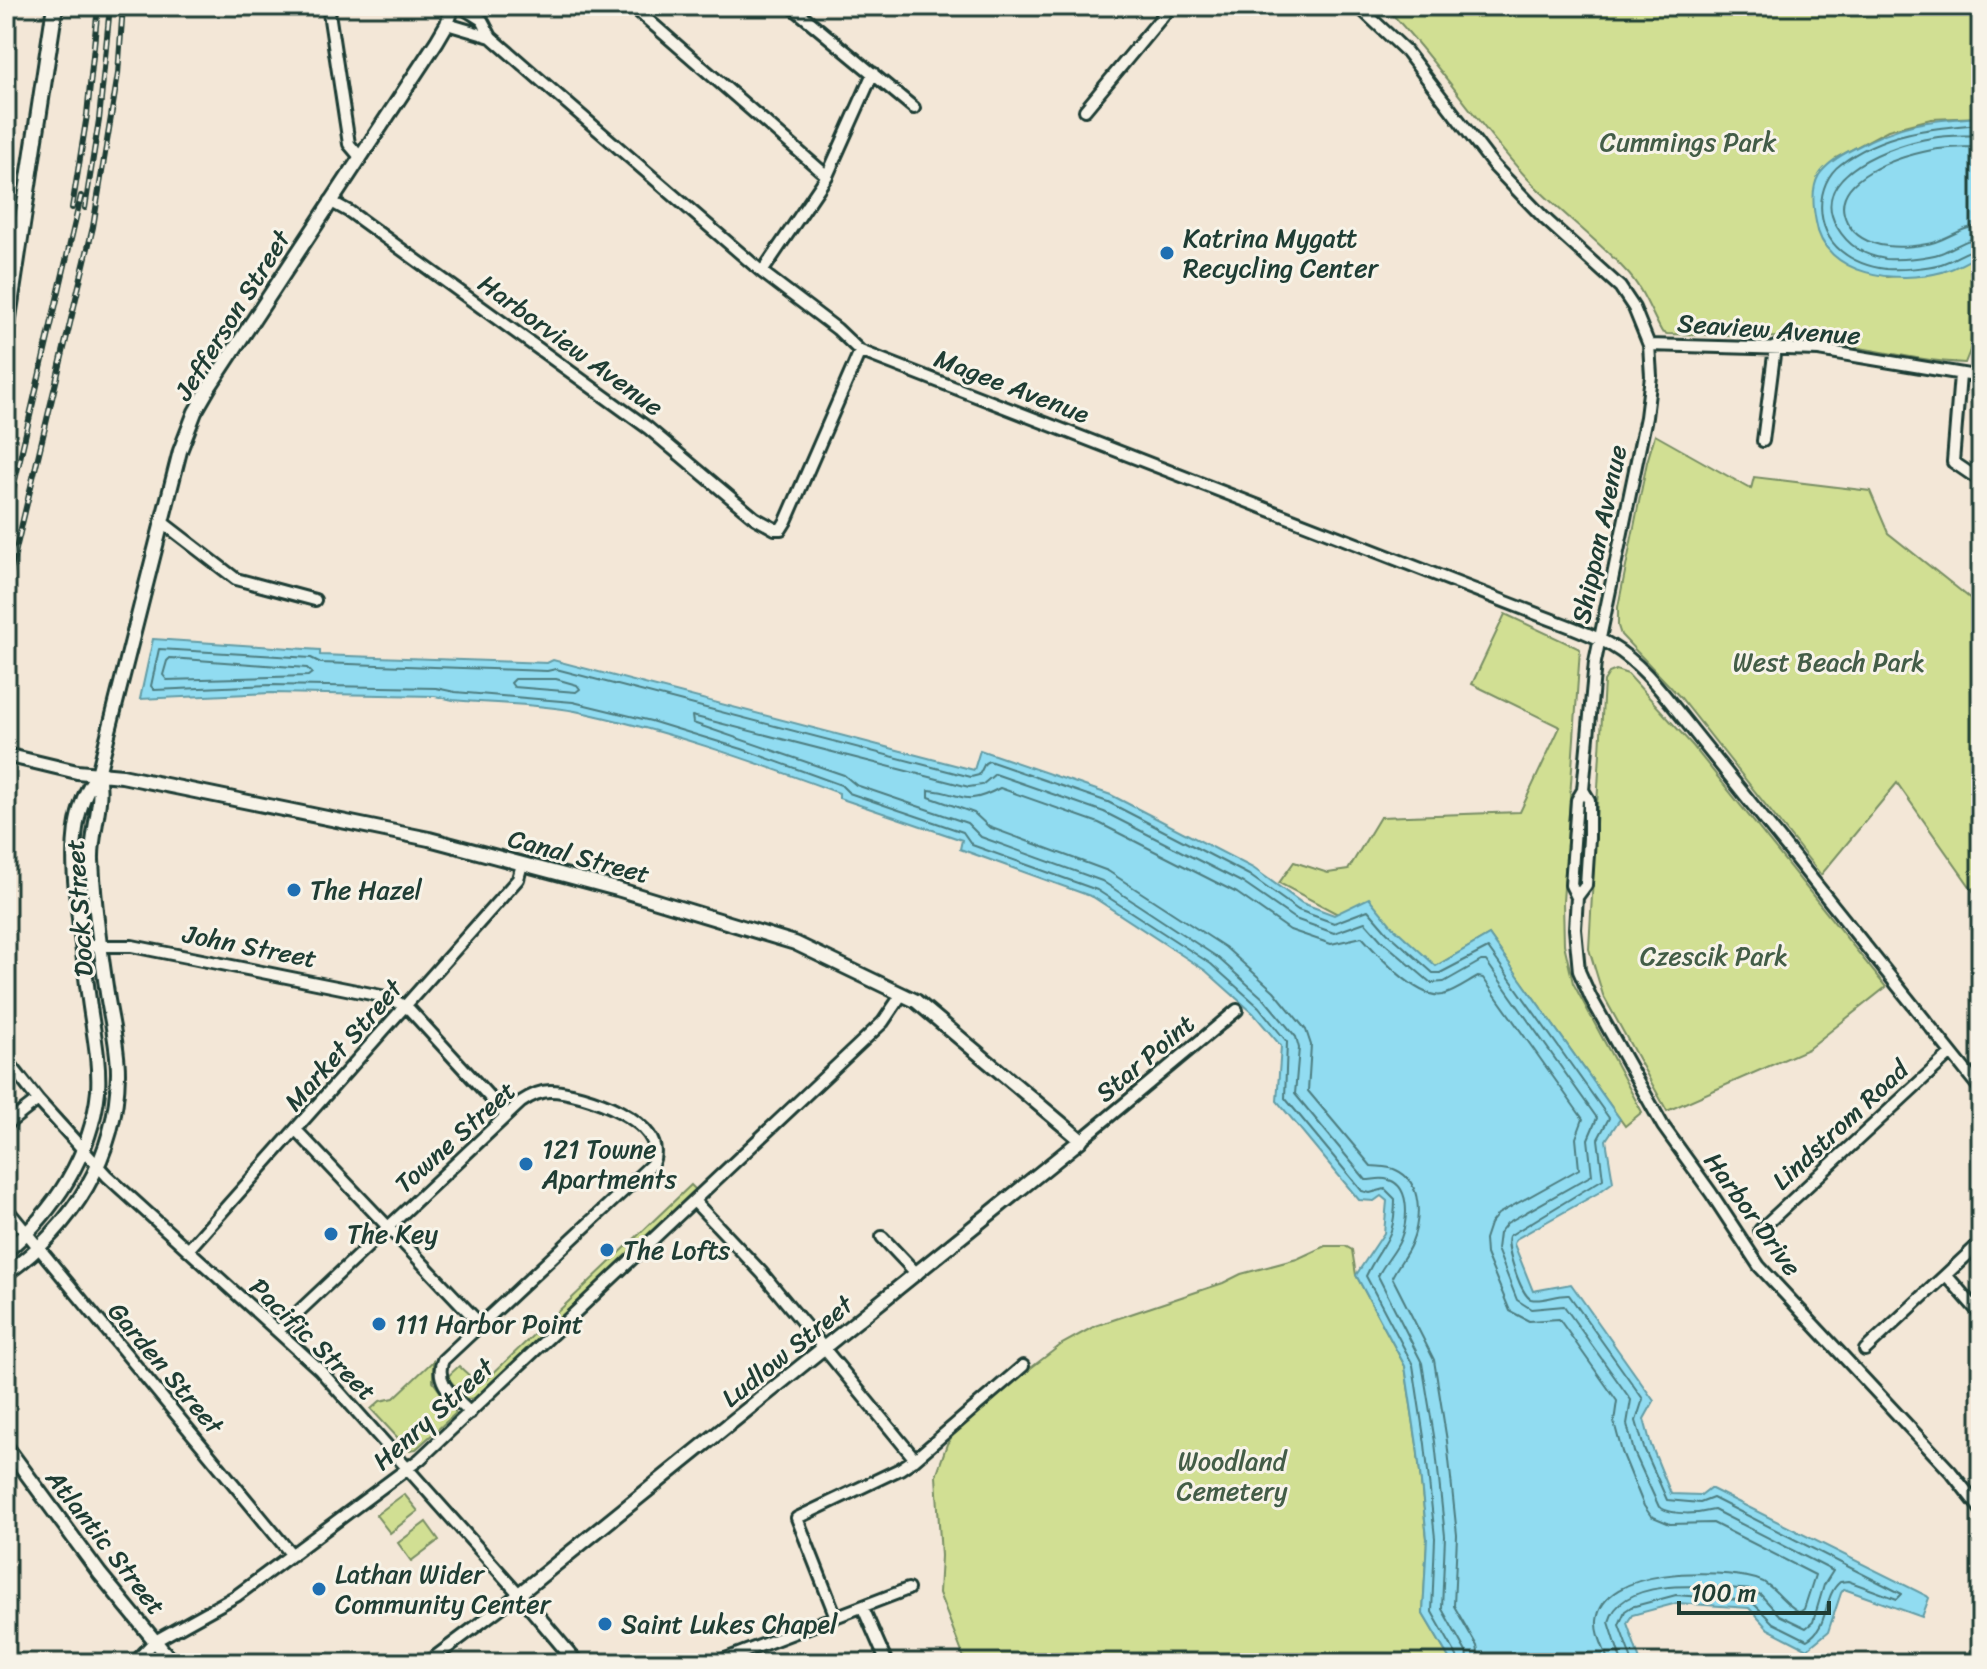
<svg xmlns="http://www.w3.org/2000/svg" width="1987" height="1669" viewBox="0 0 1987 1669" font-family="Sriracha,sans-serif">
  <rect width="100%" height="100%" fill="#f3e7d7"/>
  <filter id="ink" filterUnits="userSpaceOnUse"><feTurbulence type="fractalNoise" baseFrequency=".0125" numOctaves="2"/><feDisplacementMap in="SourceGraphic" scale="16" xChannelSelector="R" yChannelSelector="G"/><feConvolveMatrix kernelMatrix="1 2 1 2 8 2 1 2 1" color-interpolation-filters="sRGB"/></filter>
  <g filter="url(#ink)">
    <!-- green -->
    <path fill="#d1df93" stroke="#788e64" stroke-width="2" d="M1396 6H1981V117L1931 119 1888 130 1836 158 1887 277 1942 272 1981 254V323L1965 363C1916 361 1870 348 1823 342 1771 335 1719 335 1667 334L1662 332C1650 311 1643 288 1625 270 1595 237 1558 211 1527 178 1479 126 1441 66 1392 14Z
      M1655 435 1751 489 1754 477 1870 491 1888 533 1981 607V902L1897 783 1821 875 1681 698 1621 635 1618 626V607L1647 462Z
      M1505 614 1580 649 1563 902 1564 944 1573 983 1642 1112 1625 1126 1489 935 1436 966 1279 883 1294 862 1328 873 1348 870 1380 817 1520 812 1560 727 1472 684Z
      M1616 670 1628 674 1693 746 1886 987 1808 1049 1667 1111 1603 995 1589 949 1604 681 1609 673Z
      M691 1185 696 1190 477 1398 466 1399 447 1377 459 1366 472 1378 486 1380Z
      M1325 1246H1345L1352 1250 1356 1275 1405 1366 1417 1445 1427 1539 1423 1614 1452 1663H966L939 1593 941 1556 936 1476 947 1444 962 1421 1062 1344 1095 1326 1223 1283 1241 1274 1297 1259Z
      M433 1361V1382L456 1413 416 1449 409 1450 371 1409 380 1401 394 1398Z
      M404 1494 418 1511 390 1533 376 1515Z
      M426 1522 439 1540 411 1561 398 1543Z"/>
    <!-- water -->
    <path fill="#91dcf1" stroke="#639ca5" stroke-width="2" d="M1981 117V254C1969 260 1955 269 1942 272 1899 284 1824 277 1816 222 1813 207 1811 188 1819 175 1827 163 1841 155 1853 149 1901 123 1927 120 1981 117Z
      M153 639 320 650V655L547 663 553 660 974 770 980 750 1111 795 1253 868 1302 903 1334 915 1369 898 1392 926 1436 966 1489 935 1620 1119 1606 1140 1613 1182 1598 1193 1516 1239 1514 1244 1533 1291 1571 1284 1654 1401 1644 1419 1651 1445 1671 1494 1701 1495 1710 1488 1927 1596 1929 1598 1922 1617 1844 1589 1841 1593 1828 1632 1807 1649 1768 1629 1749 1608 1677 1603 1632 1615 1627 1623 1641 1663H1452L1423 1614 1427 1538 1417 1445 1405 1366 1356 1275 1384 1233 1387 1201 1381 1196 1374 1201 1359 1200 1277 1101 1281 1046 1253 1013 1206 971 1093 897 960 849 962 840 839 798V793C753 761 666 730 575 711 536 703 493 704 453 700L435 696 271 693 140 699Z"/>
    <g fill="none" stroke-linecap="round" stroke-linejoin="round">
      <!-- shore -->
      <path stroke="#4d7d80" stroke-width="2" d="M1981 124C1931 128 1883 132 1841 164 1814 184 1815 230 1841 251 1853 261 1870 267 1886 269 1901 270 1927 268 1941 264 1955 260 1967 249 1981 248
        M1981 135C1965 136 1948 135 1932 138 1894 144 1806 174 1837 227 1848 246 1864 256 1886 259 1901 260 1927 258 1941 253 1954 248 1967 238 1981 238
        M1981 147C1965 147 1948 147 1932 150 1902 156 1825 178 1847 222 1855 237 1870 244 1887 246 1900 248 1922 246 1935 242 1951 237 1964 226 1981 226
        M170 658 307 668 312 673 308 676 167 680 163 675 167 661Z
        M515 679H556L577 685 580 689 576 692 514 687 511 683Z
        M1458 1663 1457 1656 1432 1612 1435 1538 1425 1444 1413 1365 1366 1276C1382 1242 1395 1242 1395 1199L1385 1189 1370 1193 1362 1191 1285 1098 1287 1042 1259 1007 1211 964 1097 890 972 845 963 832 849 793 841 785 742 749 651 721 573 702 455 692 436 688 271 685 154 690 151 686 159 649 311 658 321 663 547 671 556 669 971 777 979 775 985 763 989 761 1108 802 1249 875 1298 910 1334 923 1368 910 1387 932 1433 973H1440L1488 948 1609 1118 1598 1139 1603 1179 1509 1236C1505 1246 1521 1296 1531 1299 1542 1302 1558 1294 1569 1295L1643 1399 1636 1421 1644 1448 1667 1500 1700 1503 1713 1498 1902 1594 1897 1599 1848 1581 1840 1582C1822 1597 1830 1627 1807 1640L1773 1623 1751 1601 1676 1595 1631 1607 1625 1611 1619 1625 1633 1663
        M1468 1663 1466 1652 1442 1609 1445 1536 1435 1442 1422 1363 1378 1276C1384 1263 1396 1252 1401 1238 1408 1219 1411 1183 1385 1179 1378 1178 1372 1180 1366 1180L1295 1094 1299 1048 1296 1037 1265 1000 1217 957 1102 881 981 837 967 823 856 785 844 775 693 723 692 716 969 787 982 785 995 774 1104 812 1243 883 1295 919 1334 933 1365 922 1381 940 1431 983 1444 982 1481 961H1486L1597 1118 1588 1139 1592 1175 1507 1223 1499 1233 1497 1249 1517 1300 1531 1309 1564 1306 1631 1400 1627 1424 1634 1452 1659 1507C1674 1516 1698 1514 1714 1510L1833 1571 1824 1585 1813 1622 1806 1628 1779 1615 1761 1595 1750 1590C1713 1587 1622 1574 1609 1622L1622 1663
        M1480 1663 1477 1646 1454 1606 1457 1535 1447 1441 1434 1360 1392 1277C1397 1266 1406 1256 1411 1244 1421 1220 1423 1182 1396 1170 1388 1166 1379 1167 1371 1166L1308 1091 1311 1045 1306 1030 1274 991 1225 947 1108 871 989 827 974 813 929 797V790C965 793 962 808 1000 788L1099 823 1237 893 1290 930 1331 944 1362 937C1378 955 1418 1000 1443 995 1455 992 1467 983 1478 977L1483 978 1583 1119 1576 1138 1579 1169 1498 1214 1490 1224 1485 1239 1486 1254 1510 1311 1529 1321 1559 1319 1617 1401 1614 1422 1622 1452 1644 1506 1651 1516 1670 1524 1713 1523 1815 1575 1804 1609 1800 1612C1783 1604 1774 1584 1756 1579 1718 1569 1602 1566 1597 1621 1596 1635 1605 1650 1609 1663"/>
      <defs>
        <path id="minor" d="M328 6 349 144 360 157
          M460 6 482 20 491 37 538 78 762 272 837 329 860 351 1537 614C1562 624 1589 632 1612 646 1641 663 1662 692 1683 718L1981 1090
          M632 6 827 176
          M791 6 914 108
          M1358 6 1406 51 1494 166 1544 218 1620 287 1634 308 1649 345 1651 376 1646 417 1595 662 1583 790 1577 800 1571 885 1577 897 1575 929 1579 971 1591 998 1663 1126 1711 1193 1759 1266 1951 1472 1981 1510
          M447 24 491 37
          M1085 110 1171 6
          M330 201 350 212 648 428 755 518 775 529H781L786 521 860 351
          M762 272 827 176 873 73
          M1649 345 1819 350 1981 377
          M1960 375 1953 462 1981 481
          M1763 441 1775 347
          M162 522 236 579 315 600
          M1577 897 1586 885 1589 838V800L1583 790
          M82 946H132L391 998 410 1010 506 1115
          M6 1059 38 1100 107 1176 319 1369 519 1594 427 1663
          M6 1125 38 1100
          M296 1130 480 1324
          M1081 1140 1237 1010
          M694 1201 762 1273 915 1459
          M6 1208 292 1555
          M1760 1230 1951 1053
          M882 1237 917 1274
          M188 1250 518 879 522 864
          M1946 1275 1981 1315
          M278 1331 521 1102C530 1096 539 1091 550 1091 581 1091 672 1122 652 1164L443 1360C433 1383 456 1398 470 1413
          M1865 1350 1981 1242
          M863 1608 887 1663
          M836 1617 797 1518 900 1469 915 1459 1023 1366
          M134 1663 155 1641 236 1596 420 1459 883 1022 902 994
          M715 1663 908 1589"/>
        <path id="tertiary" d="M6 755 77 772 122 776 429 839 617 889 795 943 916 1001 1081 1140 519 1594 577 1663
          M6 1251C54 1213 92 1153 98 1091 100 1061 93 1030 89 1000 84 964 80 927 76 891 72 852 72 806 98 774
          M6 1274C73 1226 117 1157 118 1073 118 1048 112 1024 108 1000 101 953 94 906 92 860 91 831 104 803 98 774L180 451 195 412 210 386 437 41 447 24 453 6
          M6 1446 100 1574 173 1663"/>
        <path id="secondary" d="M6 331 55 6"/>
      </defs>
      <!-- minor casing -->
      <use href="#minor" stroke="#1f3d34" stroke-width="16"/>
      <!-- tertiary casing -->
      <use href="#tertiary" stroke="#1f3d34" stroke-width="18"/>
      <!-- secondary casing -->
      <use href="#secondary" stroke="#1f3d34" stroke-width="20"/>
      <!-- minor -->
      <use href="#minor" stroke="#f7f3e8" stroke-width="10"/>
      <!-- tertiary -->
      <use href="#tertiary" stroke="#f7f3e8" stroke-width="12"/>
      <!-- secondary -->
      <use href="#secondary" stroke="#f7f3e8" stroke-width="14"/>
      <defs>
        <path id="rail" d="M72 208 87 115 98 6
          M85 208 99 120 110 6
          M6 519 81 196
          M6 591 93 227 118 74 123 6"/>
      </defs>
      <!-- rail casing -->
      <use href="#rail" stroke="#1f3d34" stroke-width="6"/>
      <!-- rail -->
      <use href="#rail" stroke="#f7f3e8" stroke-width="3" stroke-dasharray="9" stroke-linecap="butt"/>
    </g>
  </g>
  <!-- markers -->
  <g fill="#1f6fb2" stroke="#f7f3e8" stroke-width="3">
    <circle cx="1167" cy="253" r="8"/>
    <circle cx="294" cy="890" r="8"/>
    <circle cx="526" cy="1164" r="8"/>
    <circle cx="331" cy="1234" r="8"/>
    <circle cx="607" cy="1250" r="8"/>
    <circle cx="379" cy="1324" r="8"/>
    <circle cx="319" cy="1589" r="8"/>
    <circle cx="605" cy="1624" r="8"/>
  </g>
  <g text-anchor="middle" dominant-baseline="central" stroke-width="6" stroke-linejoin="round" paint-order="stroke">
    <!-- park labels -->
    <g font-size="26" fill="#435d47" stroke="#f7f3e8">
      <text x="1688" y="142">Cummings Park</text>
      <text x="1829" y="662">West Beach Park</text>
      <text x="1714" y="956">Czescik Park</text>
      <text x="1232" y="1461">Woodland<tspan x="1232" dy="30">Cemetery</tspan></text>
    </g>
    <!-- poi labels -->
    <g font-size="26" fill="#1f3d34" stroke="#f7f3e8" text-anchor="start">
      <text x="1183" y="238">Katrina Mygatt<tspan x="1183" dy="30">Recycling Center</tspan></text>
      <text x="310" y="890">The Hazel</text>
      <text x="542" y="1149">121 Towne<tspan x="542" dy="30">Apartments</tspan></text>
      <text x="347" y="1234">The Key</text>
      <text x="623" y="1250">The Lofts</text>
      <text x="395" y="1324">111 Harbor Point</text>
      <text x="335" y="1574">Lathan Wider<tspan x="335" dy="30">Community Center</tspan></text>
      <text x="621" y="1624">Saint Lukes Chapel</text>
    </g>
    <!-- street labels -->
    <g font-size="26" fill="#1f3d34" stroke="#f7f3e8">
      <text transform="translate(232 315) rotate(-58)">Jefferson Street</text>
      <text transform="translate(1769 329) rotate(4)">Seaview Avenue</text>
      <text transform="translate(571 345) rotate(36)">Harborview Avenue</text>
      <text transform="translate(1012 386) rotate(21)">Magee Avenue</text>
      <text transform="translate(1599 534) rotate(-78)">Shippan Avenue</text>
      <text transform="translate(579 856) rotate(15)">Canal Street</text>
      <text transform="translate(79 908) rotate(-94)">Dock Street</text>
      <text transform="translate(250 946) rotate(11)">John Street</text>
      <text transform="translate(343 1045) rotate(-49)">Market Street</text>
      <text transform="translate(1145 1058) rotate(-40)">Star Point</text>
      <text transform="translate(1840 1125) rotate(-43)">Lindstrom Road</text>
      <text transform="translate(455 1137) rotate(-42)">Towne Street</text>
      <text transform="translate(1753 1214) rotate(54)">Harbor Drive</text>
      <text transform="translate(313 1339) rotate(44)">Pacific Street</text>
      <text transform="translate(787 1351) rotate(-39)">Ludlow Street</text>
      <text transform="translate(166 1368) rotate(50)">Garden Street</text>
      <text transform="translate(433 1414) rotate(-42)">Henry Street</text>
      <text transform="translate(106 1542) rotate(52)">Atlantic Street</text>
    </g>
  </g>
  <!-- margin -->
  <rect width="1987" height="1669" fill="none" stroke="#f7f3e8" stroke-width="32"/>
  <rect x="16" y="16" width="1955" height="1637" fill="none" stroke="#1f3d34" stroke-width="3" filter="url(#ink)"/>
  <!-- scale -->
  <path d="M1679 1601v12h150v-12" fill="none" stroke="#1f3d34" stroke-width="4"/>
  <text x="1691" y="1601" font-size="24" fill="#1f3d34" stroke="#f7f3e8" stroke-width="6" paint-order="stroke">100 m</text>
</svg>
